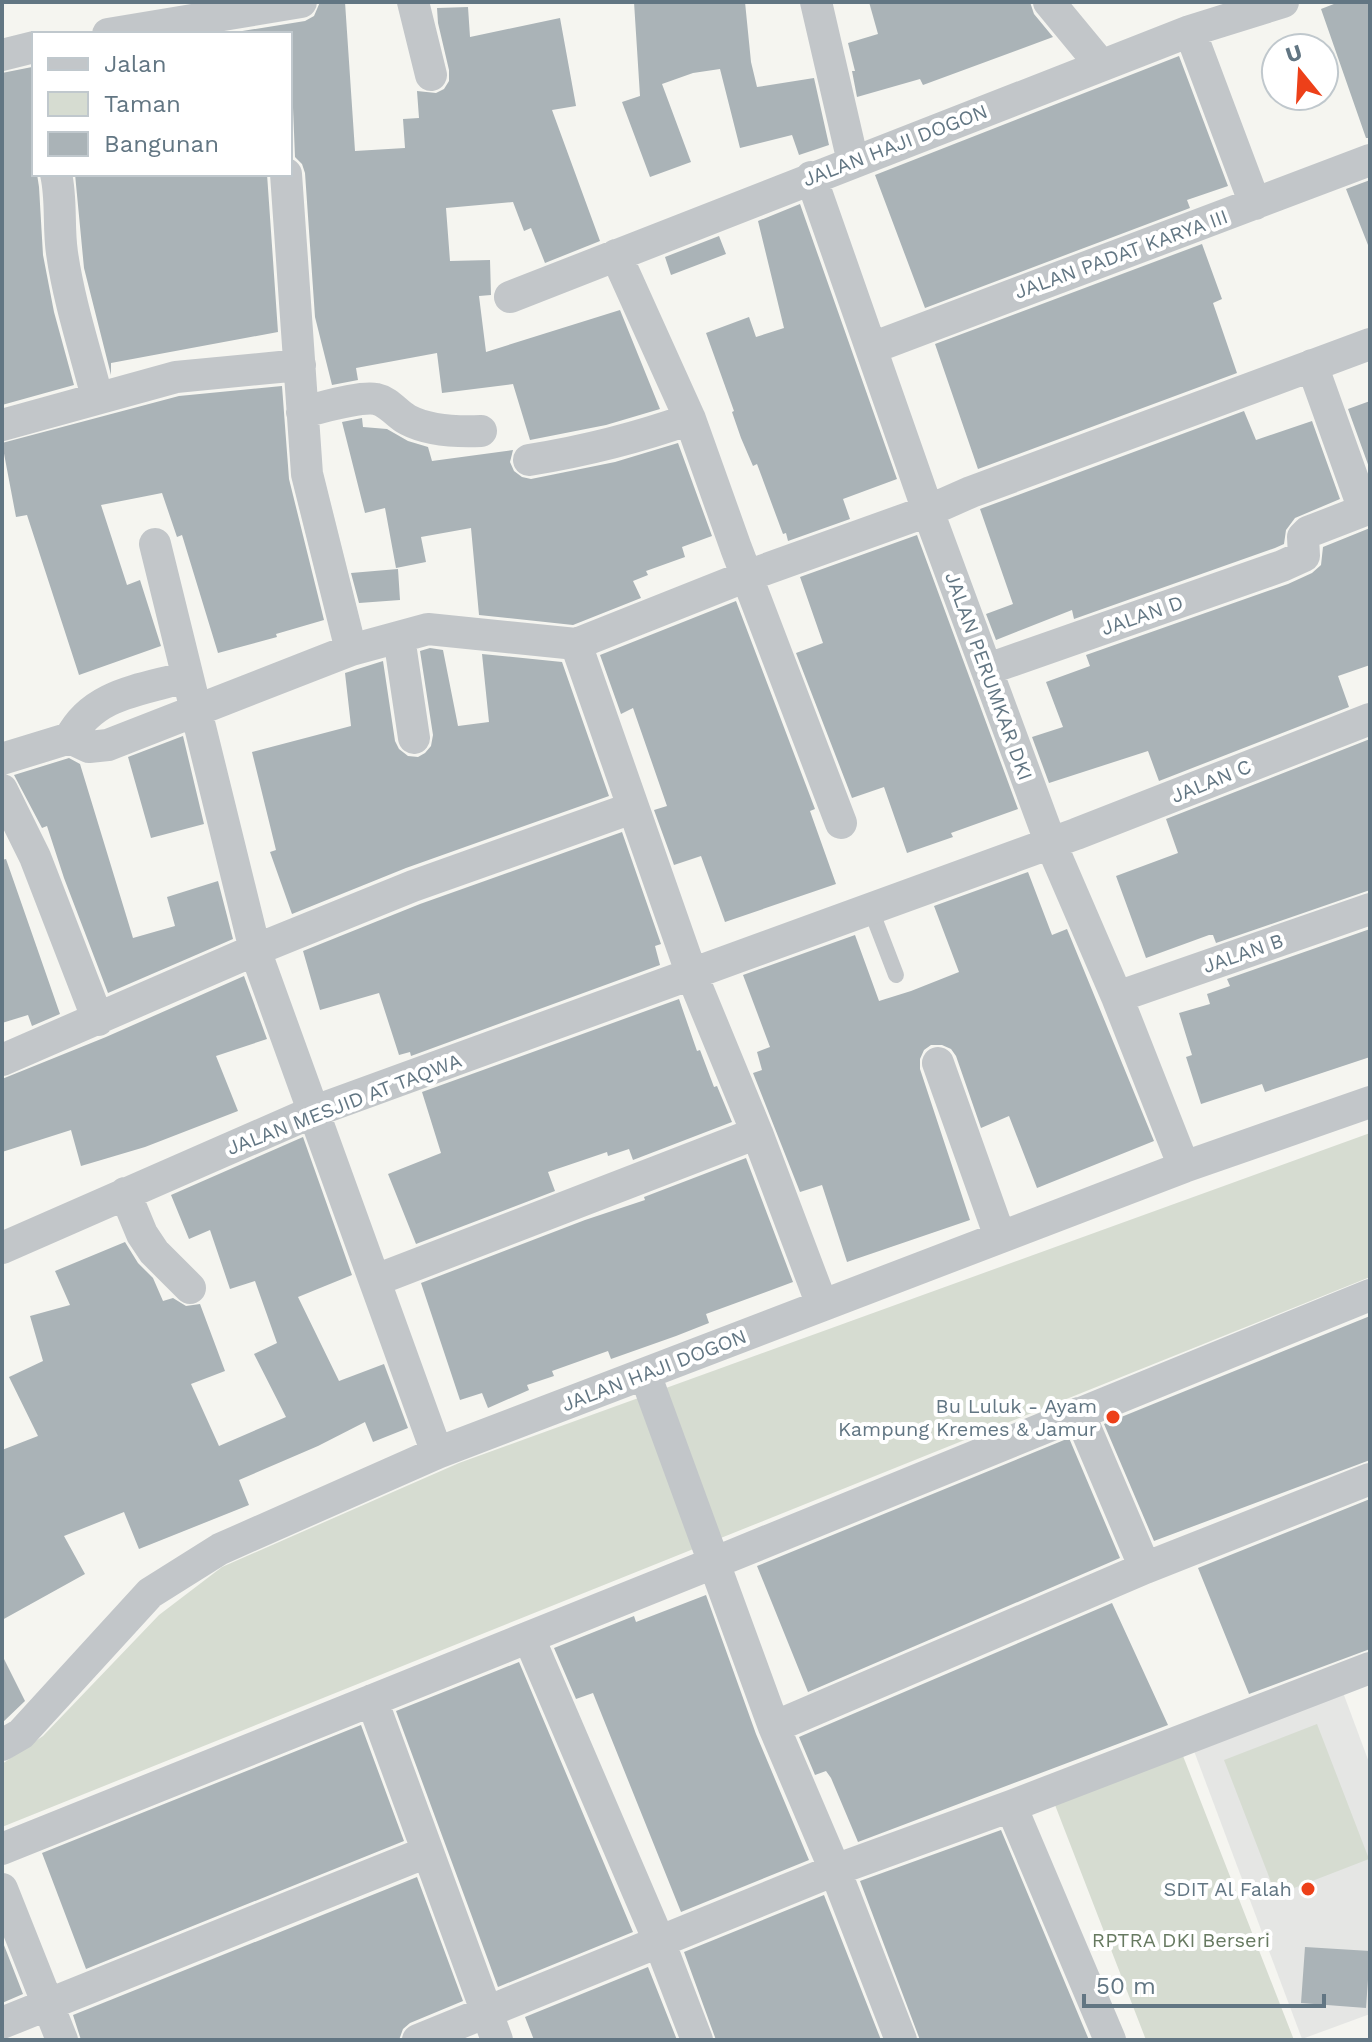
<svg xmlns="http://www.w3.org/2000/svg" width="1372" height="2042" viewBox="0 0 1372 2042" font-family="'Work Sans',sans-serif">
  <rect width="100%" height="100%" fill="#f5f5f0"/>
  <!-- built -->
  <path fill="#e5e6e4" d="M1341 1687 1370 1765V2014L1302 2039 1191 1743Z"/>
  <!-- green -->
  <path fill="#d6dcd1" d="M1370 1133V1277L2 1827V1764L43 1736 159 1615 222 1567 459 1463Z
    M1317 1724 1369 1859 1276 1895 1224 1760Z
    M1183 1756 1294 2040H1146L1055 1805Z"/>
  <!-- building -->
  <path fill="#aab3b7" d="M320 2H345L355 151 405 148 403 119 419 118 417 91 436 93 444 89 449 81V70L438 23 437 8 468 7 470 37 560 18 576 106 552 110 600 241 545 263 531 228 524 231 513 202 446 208 450 261 490 260 491 295 479 296 486 352 620 310 660 409 606 425 530 440 513 384 442 393 437 353 356 368 358 380 332 385 315 317 305 173 302 164 295 157 290 34H224L305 21 314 16Z
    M634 2H745L751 62 757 87 814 78 829 145 799 155 792 135 740 148 720 69 693 73 662 84 691 162 650 177 622 102 640 96Z
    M869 2H1030L1034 14 1053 37 923 85 920 79 857 97 852 71H855L848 43 878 34Z
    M1339 2H1370V138H1366L1321 9Z
    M1179 56 1228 186 1187 200 1190 208 925 308 875 175Z
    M32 67 34 174H37L39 187 43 255 54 312 74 385 2 405V73Z
    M75 174H267L278 332 111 363V375L84 268Z
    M1370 180V245H1368L1346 189Z
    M800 204 897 479 843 499 850 519 788 541 786 533 783 534 757 464 753 466 741 438 732 412 734 411 706 333 749 317 756 337 784 328 758 221Z
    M719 236 726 254 671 275 665 257Z
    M1202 244 1222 299 1213 303 1237 373 978 469 935 344Z
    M282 386 289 479 324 620 276 634 277 637 218 653 182 535 177 537 162 493 101 505 127 585 140 580 161 646 79 675 27 515 16 517 2 443 179 396Z
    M1370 401V470L1348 409Z
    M1244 411 1256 440 1312 421 1340 499 1295 518 1286 530 1284 544 1275 548 1074 619 1072 610 996 640 986 614 1013 604 980 509Z
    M362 418 363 427 387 429 408 441 428 447 432 461 513 450 510 462 514 471 522 477 531 479 615 462 678 443 712 536 682 547 685 557 646 571 648 575 633 581 641 598 573 625 479 615 471 528 421 537 426 562 396 568 385 508 365 513 342 422Z
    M1370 528V665L1338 676 1349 707 1159 781 1148 751 1049 783 1032 737 1063 727 1046 682 1090 666 1086 655 1288 584 1312 573 1321 565 1323 547Z
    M917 535 1018 809 951 833 953 837 907 853 884 787 852 798 796 653 823 643 800 577Z
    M398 569 400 600 359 603 351 573Z
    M736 601 815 809 810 811 836 884 725 922 701 856 674 865 654 810 667 806 633 708 621 714 600 655Z
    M430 648 443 650 458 726 489 722 482 654 562 662 609 796 406 868 292 914 270 852 276 850 252 752 351 726 345 673 383 661 395 741 399 749 408 756 418 757 425 753 431 746 433 735 420 651Z
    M183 736 204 824 151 838 128 757Z
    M1370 739V890L1216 943 1213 935H1209L1146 958 1116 876 1178 853 1166 819Z
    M69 758 80 764 133 938 175 926 167 897 218 881 233 939 108 993 64 878 47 826 42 828 14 775Z
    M622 832 661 944 655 946 660 965 411 1056 410 1052 399 1055 379 993 320 1010 303 951 420 904Z
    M6 859 60 1014 32 1026 28 1015 2 1023V860Z
    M1028 872 1052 935 1067 929 1154 1141 1037 1188 1009 1116 981 1128 956 1056 951 1049 942 1045H931L924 1050 920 1059V1069L970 1220 847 1262 822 1185 800 1192 753 1073 762 1070 757 1052 770 1047 743 975 855 935 879 1001 911 991 959 972 934 906Z
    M1370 929V1057L1265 1092 1262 1084 1201 1104 1186 1057 1192 1055 1179 1013 1210 1004 1207 994 1230 986 1227 979Z
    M244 976 267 1039 216 1056 238 1111 145 1147 81 1166 71 1130 2 1152V1079L106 1037Z
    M679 999 697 1051 700 1050 714 1087 717 1086 732 1122 633 1160 629 1149 608 1156 607 1152 548 1172 555 1191 416 1244 388 1174 441 1153 422 1092Z
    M303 1137 352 1275 298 1297 339 1381 384 1364 408 1428 373 1442 365 1422 318 1446 239 1480 249 1505 139 1549 124 1512 64 1536 85 1574 2 1620V1450L38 1436 9 1377 43 1361 30 1316 70 1305 55 1271 125 1242 138 1263 153 1278 163 1301 173 1298 186 1306 200 1304 225 1371 191 1384 219 1446 286 1417 254 1354 277 1343 255 1281 230 1289 210 1230 189 1239 171 1195Z
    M746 1158 793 1282 706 1314 709 1323 676 1336 611 1359 608 1351 552 1371 554 1376 527 1385 529 1390 488 1408 482 1393 460 1400 421 1283 585 1220 645 1200 644 1197Z
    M1370 1316V1460L1154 1541 1104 1424Z
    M1069 1438 1120 1558 808 1692 757 1566Z
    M1370 1499V1649L1249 1694 1198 1568Z
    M706 1595 756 1734 809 1860 681 1912 593 1693 576 1699 554 1648 634 1616 636 1622Z
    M1112 1603 1168 1725 858 1842 831 1778 826 1771 815 1775 799 1737Z
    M2 1655 25 1701 2 1723Z
    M519 1662 633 1932 498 1987 396 1711Z
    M361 1725 404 1841 86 1969 42 1853Z
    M1001 1830 1089 2040H920L860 1881Z
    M417 1877 463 2001 410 2023 403 2029 399 2040H81L73 2015Z
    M824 1895 881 2040H716L684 1952Z
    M2 1940 23 1994 2 2003Z
    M1305 1947 1370 1951 1366 2008 1301 2003Z
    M648 1967 677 2040H534L525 2017Z"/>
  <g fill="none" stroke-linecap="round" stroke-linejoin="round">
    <!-- service -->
    <path stroke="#c2c6c9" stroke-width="16" d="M871 910 896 975"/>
    <!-- minor -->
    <path stroke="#c2c6c9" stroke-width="32" d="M413 2 431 75
      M816 2 853 162
      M1049 2 1101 65
      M1190 31 1255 204
      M108 34 301 2
      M2 55 34 47
      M56 174C62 200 58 226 62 253 69 302 85 350 97 397
      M811 177 928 511 1051 844 1117 997 1184 1167
      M616 255 690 419 736 548 841 823
      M510 297 1190 31 1283 2
      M872 348 1370 160
      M1312 365 1364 510
      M302 412C321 408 359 396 376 399 390 402 396 414 408 420 429 431 457 432 481 431
      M2 425 176 377 300 365
      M529 460C585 451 637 438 690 419
      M155 544 255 950 437 1453
      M399 637 414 738
      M576 644 692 975 757 1133 822 1305
      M351 650 428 629 576 644 747 576 928 511 971 492 1370 344
      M988 669 1282 566 1304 556 1303 537 1308 532 1370 508
      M70 738 89 747 108 745 351 650 307 474 286 174
      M2 759 70 738C93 693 142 690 186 677
      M2 790 35 857 98 1020
      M1117 997 1370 909
      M2 1060 255 950 413 886 632 808
      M938 1063 1000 1237
      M125 1193 142 1234 154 1252 190 1288
      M2 1248 315 1111 1076 834 1370 719
      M376 1280 757 1133
      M645 1374 774 1727 835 1870 901 2040
      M1079 1413 1145 1568
      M529 1638 659 1941 697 2040
      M372 1700 497 2040
      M774 1727 1145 1568 1370 1479
      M2 1745 21 1734 150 1593 220 1549 437 1453 1184 1167 1370 1102
      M1011 1806 1110 2040
      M2 1849 716 1562 1370 1295
      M2 1889 62 2040
      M2 2023 427 1852
      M418 2040 835 1870 1011 1806 1370 1668"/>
  </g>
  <!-- markers -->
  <g fill="#ed4019" stroke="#fff" stroke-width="3">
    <circle cx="1113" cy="1417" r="8"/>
    <circle cx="1308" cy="1889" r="8"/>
  </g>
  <g text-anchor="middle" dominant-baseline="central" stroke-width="8" stroke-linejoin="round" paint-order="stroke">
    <!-- street labels -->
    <g font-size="20" fill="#627683" stroke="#fff">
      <text transform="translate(895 145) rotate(-21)">JALAN HAJI DOGON</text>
      <text transform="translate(1121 254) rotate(-20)">JALAN PADAT KARYA III</text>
      <text transform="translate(1142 615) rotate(-19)">JALAN D</text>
      <text transform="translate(989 676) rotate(70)">JALAN PERUMKAR DKI</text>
      <text transform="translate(1211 781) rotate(-22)">JALAN C</text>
      <text transform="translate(1243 953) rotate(-19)">JALAN B</text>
      <text transform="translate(344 1104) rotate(-21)">JALAN MESJID AT TAQWA</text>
      <text transform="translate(654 1370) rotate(-21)">JALAN HAJI DOGON</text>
    </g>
    <!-- poi labels -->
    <g font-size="20" fill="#627683" stroke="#fff" text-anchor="end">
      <text x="1097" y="1406">Bu Luluk - Ayam<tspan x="1097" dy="23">Kampung Kremes &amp; Jamur</tspan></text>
      <text x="1292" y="1889">SDIT Al Falah</text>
    </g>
    <!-- park labels -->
    <g font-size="20" fill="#677a61" stroke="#fff">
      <text x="1181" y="1940">RPTRA DKI Berseri</text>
    </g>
  </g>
  <!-- border -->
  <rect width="1372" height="2042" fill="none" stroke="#627683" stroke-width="8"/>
  <!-- legend -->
  <rect x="32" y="32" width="260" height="144" fill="#ffffff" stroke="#c0c8cd" stroke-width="2"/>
  <rect x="48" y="58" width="40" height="12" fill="#c2c6c9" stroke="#c0c8cd" stroke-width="2"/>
  <text x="104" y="72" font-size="24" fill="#627683">Jalan</text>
  <rect x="48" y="92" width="40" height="24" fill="#d6dcd1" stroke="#c0c8cd" stroke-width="2"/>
  <text x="104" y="112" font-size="24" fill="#627683">Taman</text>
  <rect x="48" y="132" width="40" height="24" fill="#aab3b7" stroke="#c0c8cd" stroke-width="2"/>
  <text x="104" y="152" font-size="24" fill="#627683">Bangunan</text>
  <!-- north arrow -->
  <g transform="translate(1300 72) rotate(342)"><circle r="38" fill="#ffffff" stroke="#c0c8cd" stroke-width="2"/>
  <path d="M0-6L14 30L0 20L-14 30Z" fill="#ed4019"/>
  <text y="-12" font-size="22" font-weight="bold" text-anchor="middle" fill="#627683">U</text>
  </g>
  <!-- scale -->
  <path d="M1084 1994v12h240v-12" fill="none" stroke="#627683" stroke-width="4"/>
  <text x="1096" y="1994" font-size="24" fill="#627683" stroke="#ffffff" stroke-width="6" paint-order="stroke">50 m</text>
</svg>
